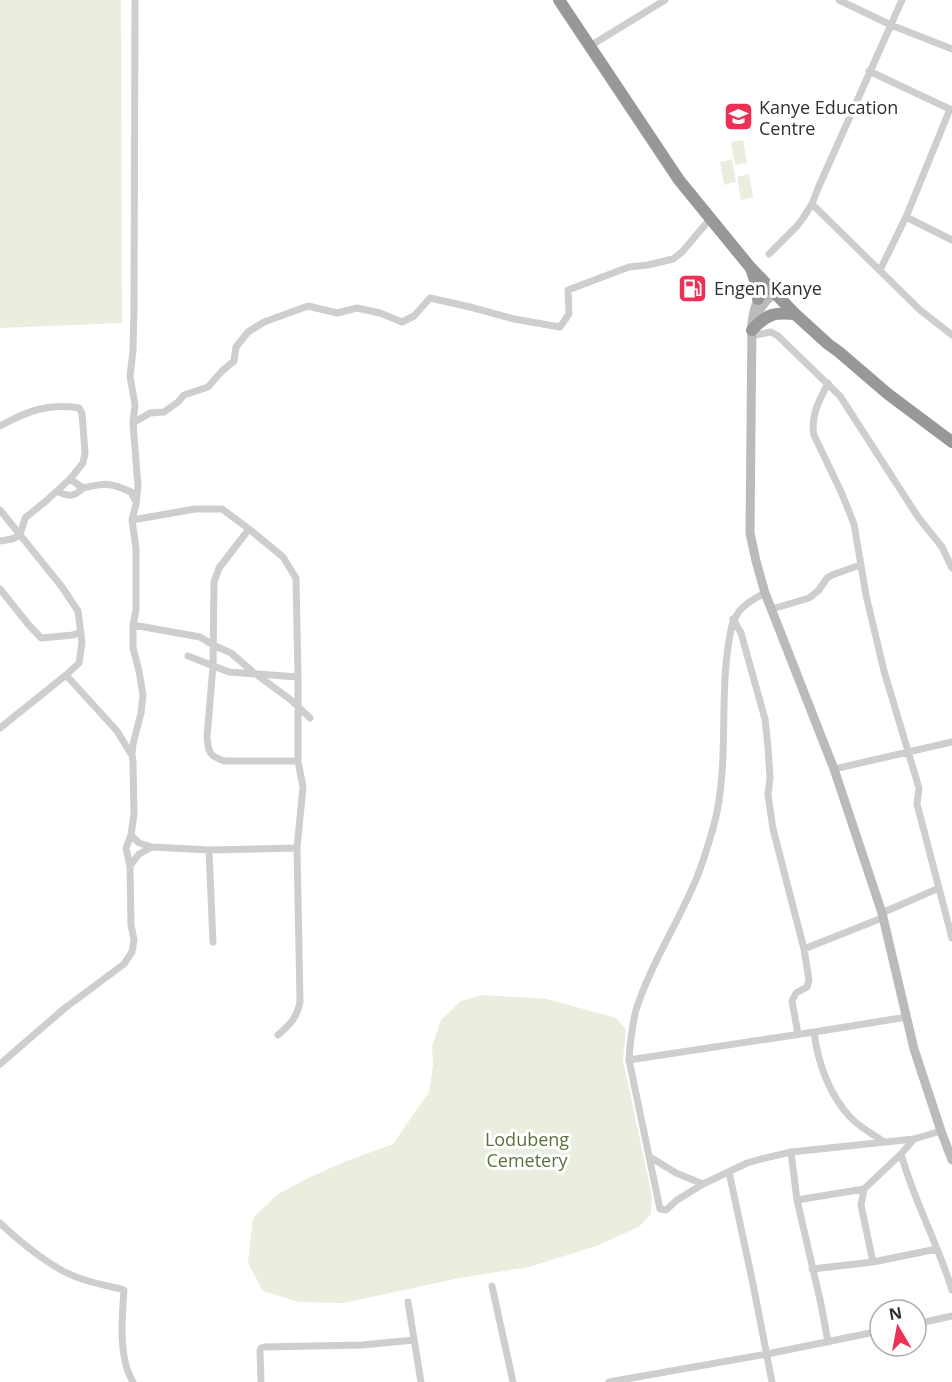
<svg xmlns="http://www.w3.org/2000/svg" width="952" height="1382" viewBox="0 0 952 1382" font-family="'Open Sans',sans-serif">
  <rect width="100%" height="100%" fill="#fff"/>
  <!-- green -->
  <path fill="#e9eedf" d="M0 0H121L122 323 0 328Z
    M743 140 747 163 735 165 731 142Z
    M732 159 736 182 724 185 720 162Z
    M749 174 753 197 741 200 737 177Z
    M482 995 547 999 616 1018 626 1029 623 1060 652 1196 651 1214 639 1227 596 1246 529 1267 459 1278 344 1303 299 1302 263 1291 248 1263 253 1218 278 1194 308 1178 344 1162 393 1144 429 1092 433 1066 432 1046 441 1020 461 1001Z"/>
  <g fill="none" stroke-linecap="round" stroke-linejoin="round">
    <!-- street -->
    <path stroke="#cecece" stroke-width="7" d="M839 0 891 25 952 49
      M590 46 665 0
      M869 71 952 110
      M812 204 920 310 952 335
      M906 217 952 240
      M769 254 797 226 803 218 812 204 819 186 902 0
      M880 270 906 217 950 109
      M751 336 771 332 778 336 840 396 918 517 942 547 952 568
      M828 383C820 399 810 416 814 435L842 494 854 524 866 595 884 671 919 788 917 804 952 938
      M133 423 150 413 164 412 178 402 184 395 208 387 222 371 234 361 236 347 248 332 264 322 308 306 337 313 357 308 380 313 402 322 414 316 430 298 470 307 514 319 560 327 569 314 568 290 629 267 648 265 673 259 682 252 710 219
      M0 426C27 411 48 403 79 408L82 413 85 453 83 463 70 479 46 501 25 518 20 535 12 539 0 541
      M70 479 83 488C106 483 110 482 131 492L135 500
      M57 491C68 497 74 497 83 488
      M0 510 62 587 78 611 82 643 79 663 66 675 0 728
      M132 520 195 509H222L249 529 283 557 296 578 298 677V761L303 787 297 848 300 1002C297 1018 290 1024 278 1035
      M249 529 219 568 214 582 213 666 207 737C208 752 210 757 225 761H298
      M0 589 28 624 41 638 73 635 81 632
      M765 593C750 601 738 607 732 625 717 690 731 759 714 825 709 842 704 860 697 877 679 922 651 963 636 1010 632 1026 630 1044 629 1060L660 1209 666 1210 677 1200 703 1184 747 1163 761 1159 791 1152 914 1139 941 1131
      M772 609 809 598 819 590 827 578 832 575 860 565
      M733 619 741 633 746 651 765 719 768 747 770 778 768 795 773 829 804 949 809 980 807 987 796 993 792 1001 798 1034
      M133 625 200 637 213 645 231 653 253 672 291 700 310 718
      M188 656 229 672 298 677
      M66 675 117 731 131 754
      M834 769 952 742
      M131 835 139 843 152 847
      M209 850 213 942
      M130 866 139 854 152 847 209 850 297 848
      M882 913 939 888
      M804 949 882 918
      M814 1032 907 1017
      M629 1060 814 1032C818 1062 829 1094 850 1117 859 1127 873 1134 884 1142
      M0 1064 65 1008 124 964 132 952 134 940 131 925 130 866 126 848 131 835 134 814 133 762 132 754 133 744 141 713 143 695 139 671 133 648V625L136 610V548L132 520 136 504 138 486 133 423 135 405 130 376 133 351 134 309 135 0
      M791 1152 797 1200 821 1304 828 1342
      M901 1154C914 1201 938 1244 952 1290
      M650 1157 676 1173 703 1184
      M729 1172 753 1284 772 1382
      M797 1200 864 1189
      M0 1223C21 1243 55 1271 82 1279 96 1284 110 1286 124 1290 122 1317 118 1358 133 1382
      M873 1262 861 1205 864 1189 901 1154 914 1139
      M812 1269 873 1262 937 1249
      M492 1286 513 1382
      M408 1302 421 1382
      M916 1324 952 1316
      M261 1382 260 1350 261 1348 264 1347 362 1345 414 1340
      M609 1382 767 1354 880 1331"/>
    <!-- secondary -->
    <path stroke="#bbb" stroke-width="9" d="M775 284C758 299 755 300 752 323L750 533 756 561 765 593 834 769 882 913 914 1049 941 1131 952 1160
      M754 318 766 301 778 290"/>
    <!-- highway -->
    <path stroke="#989898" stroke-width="12" d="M559 0 679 180 750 267 795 314 828 344 839 352 888 394 952 442
      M752 271 757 286 758 299
      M752 330C767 314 774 312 795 314"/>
  </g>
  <!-- icons -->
  <defs>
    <symbol id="school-square" viewBox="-11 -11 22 22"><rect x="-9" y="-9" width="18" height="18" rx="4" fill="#ec3056" stroke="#fff"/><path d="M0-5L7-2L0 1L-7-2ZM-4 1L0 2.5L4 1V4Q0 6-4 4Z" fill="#fff"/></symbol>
    <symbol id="fuel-square" viewBox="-11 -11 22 22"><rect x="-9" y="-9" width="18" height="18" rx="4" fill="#ec3056" stroke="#fff"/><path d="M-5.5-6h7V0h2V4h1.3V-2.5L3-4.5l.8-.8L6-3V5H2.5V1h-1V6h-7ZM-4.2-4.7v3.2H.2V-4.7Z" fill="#fff"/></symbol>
  </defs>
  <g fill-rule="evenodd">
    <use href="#school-square" x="722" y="100" width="33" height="33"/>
    <use href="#fuel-square" x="676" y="272" width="33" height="33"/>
  </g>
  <g text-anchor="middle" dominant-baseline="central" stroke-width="6" stroke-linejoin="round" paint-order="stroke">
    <!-- poi labels -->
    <g font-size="18" fill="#313131" stroke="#fff" text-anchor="start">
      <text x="759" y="107">Kanye Education<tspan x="759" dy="21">Centre</tspan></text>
      <text x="714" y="288">Engen Kanye</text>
    </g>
    <!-- park labels -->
    <g font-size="18" fill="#5b703c" stroke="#fff">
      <text x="527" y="1139">Lodubeng<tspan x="527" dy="21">Cemetery</tspan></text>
    </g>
  </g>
  <!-- north arrow -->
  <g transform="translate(898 1328) rotate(350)"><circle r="28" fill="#ffffff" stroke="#adadad" stroke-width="1.5"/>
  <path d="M0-4.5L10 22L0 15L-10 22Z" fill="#ec3056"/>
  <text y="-9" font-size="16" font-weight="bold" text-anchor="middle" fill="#313131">N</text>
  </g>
</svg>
